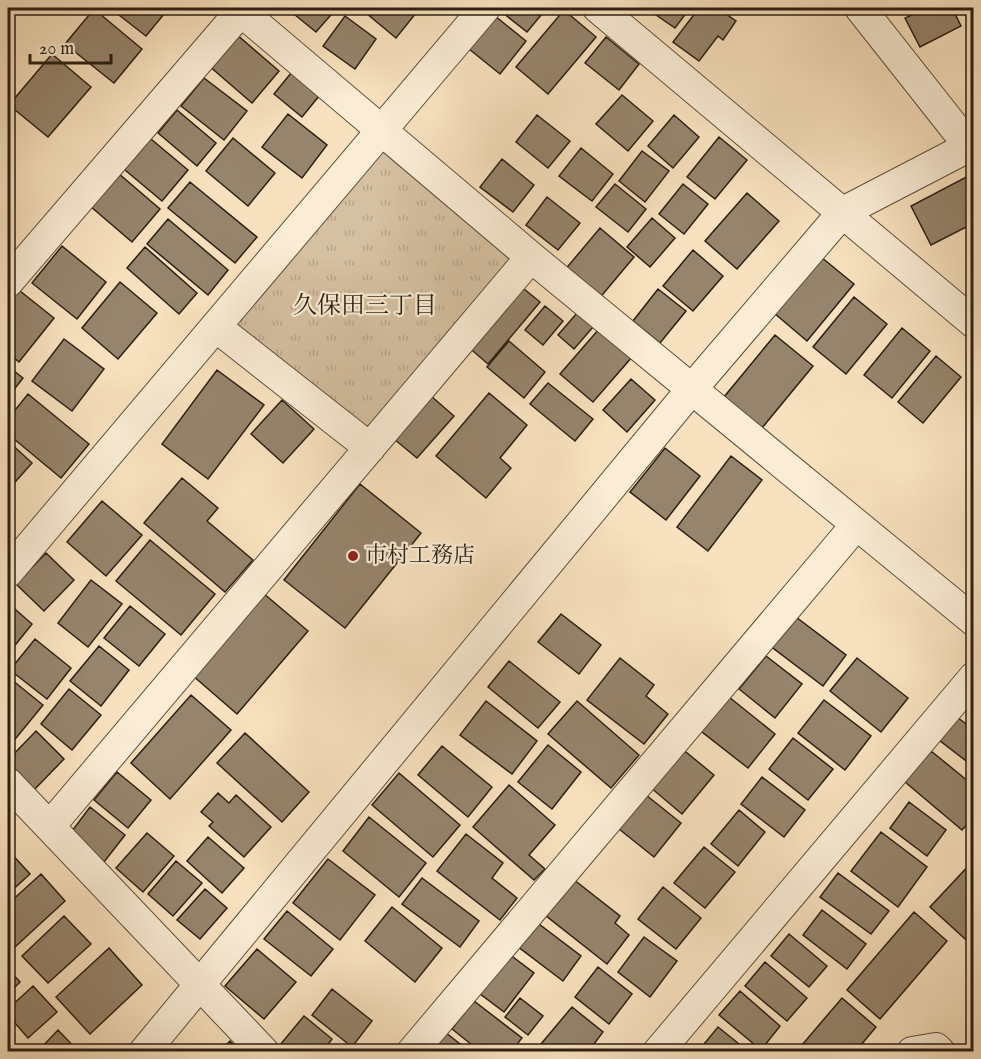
<svg xmlns="http://www.w3.org/2000/svg" width="981" height="1059" viewBox="0 0 981 1059" font-family="'IM FELL English','Noto Serif JP',serif">
  <defs>
    <pattern id="park-tufts" width="24" height="20" patternUnits="userSpaceOnUse" patternTransform="scale(1.5)"><rect width="24" height="20" fill="#d5c0a1"/><path d="M3 7l-1-3M5 7V3M7 7l1-3M15 17l-1-3M17 17v-4M19 17l1-3" fill="none" stroke="#b7a58a"/></pattern>
  </defs>
  <rect width="100%" height="100%" fill="#f8e1be"/>
  <filter id="stains"><feTurbulence type="fractalNoise" baseFrequency=".00333" numOctaves="4"/><feColorMatrix values="0 0 0 0 .2 0 0 0 0 .09 0 0 0 0 .02 0 0 0 .5 -.17"/></filter>
  <radialGradient id="worn" r=".72"><stop offset=".6" stop-color="#630" stop-opacity="0"/><stop offset="1" stop-color="#630" stop-opacity=".3"/></radialGradient>
  <!-- park -->
  <path fill="url(#park-tufts)" stroke="#80705a" stroke-width="1.5" d="M382 151 511 260 365 432 237 324Z"/>
  <!-- building -->
  <path fill="#96846c" stroke="#2b1f14" stroke-width="1.5" d="M110 8H169L146 36Z
    M291 8H337L316 32 289 10Z
    M360 8H420L396 38Z
    M507 8H547L527 32 503 13Z
    M646 8H690L675 28Z
    M699 8H717L736 21 723 40 718 36 699 61 673 42Z
    M927 8H952L961 26 920 47 905 18Z
    M94 9 142 49 114 83 65 44Z
    M564 10 596 37 548 94 516 67Z
    M345 16 376 39 355 69 323 46Z
    M495 16 526 41 500 74 469 49Z
    M228 27 279 71 252 103 201 59Z
    M606 37 639 64 619 90 585 63Z
    M52 54 91 87 48 137 9 105Z
    M291 73 319 96 302 117 274 94Z
    M204 78 247 111 224 140 181 106Z
    M622 95 653 121 628 151 596 124Z
    M177 110 216 143 197 166 158 133Z
    M288 114 327 145 302 178 262 147Z
    M537 115 570 141 548 168 516 142Z
    M674 115 699 137 673 168 648 146Z
    M145 134 188 170 162 201 119 165Z
    M719 137 747 160 715 199 687 177Z
    M233 138 275 173 248 206 206 171Z
    M581 148 613 174 592 201 559 176Z
    M642 151 669 171 645 202 619 181Z
    M502 159 534 185 513 212 480 187Z
    M111 167 160 209 132 242 83 200Z
    M974 173V223L931 245 911 206Z
    M190 182 257 237 235 263 168 208Z
    M615 184 646 209 628 232 596 207Z
    M683 184 708 204 684 234 659 214Z
    M747 193 779 221 737 269 705 241Z
    M547 197 580 223 558 250 526 225Z
    M652 218 675 238 650 267 627 247Z
    M168 219 228 270 208 295 147 244Z
    M600 228 634 257 598 300 564 271Z
    M62 246 106 282 77 319 32 283Z
    M145 247 197 293 179 314 127 268Z
    M693 250 723 276 693 311 663 286Z
    M821 257 854 284 807 341 774 313Z
    M120 282 157 313 118 359 82 328Z
    M518 284 540 302 488 364 466 345Z
    M15 287 54 318 19 362 8 353V296Z
    M658 289 686 311 660 343 633 321Z
    M854 297 887 324 846 374 813 347Z
    M545 306 563 321 543 345 525 330Z
    M577 313 593 327 574 349 558 335Z
    M902 328 930 351 892 398 864 375Z
    M599 329 632 357 593 402 560 374Z
    M775 335 813 366 762 428 724 397Z
    M64 339 104 369 72 411 32 381Z
    M509 341 545 372 524 398 487 367Z
    M936 356 961 377 923 423 898 402Z
    M8 366 23 378 8 397Z
    M217 370 264 405 208 479 162 444Z
    M631 379 655 400 627 432 603 410Z
    M548 383 593 419 575 441 530 404Z
    M489 393 527 425 500 458 511 468 486 498 436 456Z
    M28 394 89 444 61 478 8 434V419Z
    M431 396 454 416 417 458 394 439Z
    M282 400 314 429 283 463 251 434Z
    M8 441 32 463 8 490Z
    M665 448 700 476 666 520 630 492Z
    M731 456 762 480 708 551 677 527Z
    M182 478 218 508 207 521 253 560 225 592 144 523Z
    M360 484 421 533 345 628 284 580Z
    M102 501 142 535 106 576 67 542Z
    M150 540 215 594 181 635 116 581Z
    M46 553 74 580 44 611 16 584Z
    M91 580 122 604 88 647 58 623Z
    M263 593 308 631 237 714 192 675Z
    M8 603 32 624 8 654Z
    M130 606 165 634 139 666 104 638Z
    M561 614 601 645 579 674 538 642Z
    M792 614 846 655 823 686 769 645Z
    M35 639 71 668 47 699 10 670Z
    M99 646 129 670 101 706 70 681Z
    M766 656 802 684 775 718 739 689Z
    M620 658 654 685 646 696 668 714 644 744 587 700Z
    M857 658 908 698 881 732 830 691Z
    M509 661 560 702 538 728 488 687Z
    M12 680 43 705 12 743 8 739V685Z
    M69 689 101 715 72 750 41 724Z
    M724 693 775 734 748 768 697 728Z
    M191 695 231 730 170 799 131 763Z
    M824 700 871 736 845 770 798 733Z
    M486 701 537 741 512 774 460 735Z
    M577 701 639 755 611 788 548 734Z
    M957 717 974 730V767L939 740Z
    M36 731 64 759 34 790 8 764V760Z
    M245 733 309 792 282 822 217 763Z
    M793 738 833 769 808 800 769 769Z
    M548 745 581 772 552 809 518 782Z
    M442 746 492 787 468 817 418 775Z
    M681 748 714 775 682 814 650 787Z
    M931 751 974 786V817L962 830 905 782Z
    M117 772 151 800 128 828 94 800Z
    M399 773 460 825 433 857 372 805Z
    M762 777 805 810 784 837 741 804Z
    M509 785 555 825 529 855 545 869 534 880 473 827Z
    M218 793 229 803 236 795 271 827 244 857 209 826 213 822 201 812Z
    M646 795 681 823 654 857 619 829Z
    M909 802 946 830 927 856 890 828Z
    M90 807 125 835 104 862 69 835Z
    M739 810 765 832 738 866 711 844Z
    M369 817 426 863 399 897 343 851Z
    M881 832 927 867 898 907 851 871Z
    M147 833 174 856 143 892 116 868Z
    M466 834 503 863 492 878 517 898 500 920 437 871Z
    M208 837 244 868 222 893 187 861Z
    M704 847 735 872 705 908 674 883Z
    M8 850 30 874 8 894Z
    M328 859 375 895 340 940 293 903Z
    M974 860V947L930 907Z
    M176 861 202 883 173 916 148 894Z
    M838 873 889 911 871 934 820 897Z
    M41 874 65 901 15 947 8 940V904Z
    M422 878 479 921 460 947 402 904Z
    M573 879 620 916 615 923 629 935 607 964 545 915Z
    M663 887 701 918 676 949 638 919Z
    M205 889 227 908 200 939 177 920Z
    M392 907 442 948 415 982 365 941Z
    M822 910 866 944 847 969 803 935Z
    M287 911 333 949 311 976 264 939Z
    M914 912 947 941 880 1019 847 990Z
    M64 916 91 944 48 983 22 956Z
    M535 921 581 956 563 981 517 946Z
    M789 934 827 966 809 987 771 956Z
    M644 937 677 961 650 997 618 972Z
    M109 948 142 985 90 1034 56 997Z
    M257 949 296 982 264 1019 225 986Z
    M509 954 534 973 504 1012 479 993Z
    M765 962 807 998 787 1021 745 986Z
    M598 967 632 994 609 1024 575 997Z
    M8 969 20 982 8 994Z
    M33 986 57 1012 28 1038 8 1015V1009Z
    M332 989 372 1021 352 1047 312 1015Z
    M740 991 780 1026 761 1050 719 1015Z
    M520 998 543 1016 528 1035 505 1017Z
    M842 998 876 1027 855 1052H810L802 1045Z
    M474 1001 522 1038 511 1052H481L452 1029Z
    M572 1007 603 1032 588 1052H550L541 1044Z
    M304 1016 332 1039 322 1052H287L280 1045Z
    M718 1027 749 1052H703L700 1049Z
    M58 1030 79 1052H37Z
    M445 1032 470 1052H430Z
    M230 1041 240 1052H219Z"/>
  <g fill="none" stroke-linecap="round" stroke-linejoin="round">
    <defs>
      <path id="minor" d="M237 8 531 257 974 621
        M598 8 974 323
        M860 8 969 146
        M8 282 241 11
        M216 327 370 448
        M8 572 485 8
        M8 783 264 1052
        M50 826 531 257
        M144 1052 691 390 843 212 974 144
        M412 1052 856 525
        M658 1052 974 677
        M912 1052 936 1048 940 1052"/>
    </defs>
    <!-- minor casing -->
    <use href="#minor" stroke="#5e503e" stroke-width="32"/>
    <!-- minor -->
    <use href="#minor" stroke="#faecd5" stroke-width="30"/>
  </g>
  <!-- markers -->
  <circle fill="#8f2418" stroke="#faecd5" stroke-width="2" cx="353" cy="556" r="6"/>
  <g text-anchor="middle" dominant-baseline="central" stroke-width="4.5" stroke-linejoin="round" paint-order="stroke">
    <!-- poi labels -->
    <g font-size="22" fill="#2b1f14" stroke="#faecd5" text-anchor="start">
      <text x="365" y="556">市村工務店</text>
    </g>
    <!-- neighbourhood labels -->
    <g font-size="24" fill="#2b1f14" stroke="#faecd5">
      <text x="365" y="306">久保田三丁目</text>
    </g>
  </g>
  <!-- margin -->
  <rect width="981" height="1059" fill="none" stroke="#f8e1be" stroke-width="30"/>
  <rect x="9" y="9" width="963" height="1041" fill="none" stroke="#2b1f14" stroke-width="3"/>
  <rect x="15" y="15" width="951" height="1029" fill="none" stroke="#2b1f14" stroke-width="1.5"/>
  <!-- scale -->
  <path d="M30 54v9h81v-9" fill="none" stroke="#2b1f14" stroke-width="3"/>
  <text x="39" y="54" font-size="18" fill="#2b1f14" stroke="#faecd5" stroke-width="4.5" paint-order="stroke">20 m</text>
  <rect width="100%" height="100%" filter="url(#stains)"/>
  <rect width="100%" height="100%" fill="url(#worn)"/>
</svg>
